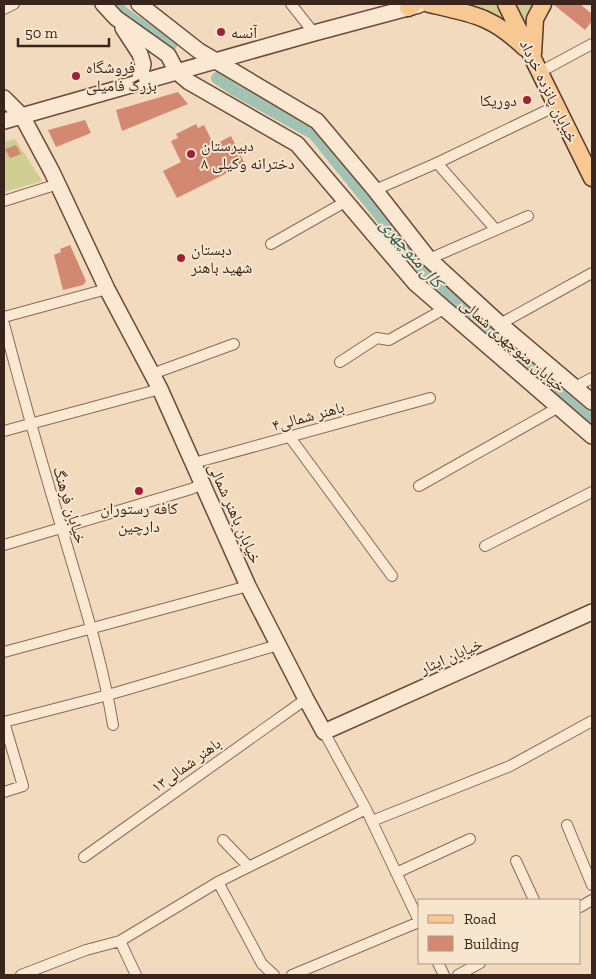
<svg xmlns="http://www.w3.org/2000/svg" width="596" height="979" viewBox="0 0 596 979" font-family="'Zilla Slab','Noto Naskh Arabic',serif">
  <rect width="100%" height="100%" fill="#f1dabe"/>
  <!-- green -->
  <path fill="#d0cd91" d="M477 4H495L505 22 490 12 469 6Z
    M516 4H533L528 27Z
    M15 139 42 181 4 192V142Z"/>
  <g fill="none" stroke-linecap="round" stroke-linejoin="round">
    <!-- canal -->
    <path stroke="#a2c2b3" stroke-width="12" d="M114 4 126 15 171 45
      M217 78 235 90 314 134 432 280 559 391 575 402 592 417"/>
  </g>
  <!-- building -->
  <path fill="#d38971" d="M553 4H580L592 14V21L585 30Z
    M178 92 188 104 122 131 116 110Z
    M85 120 91 133 56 147 48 130Z
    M196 124 198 128 204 125 214 145 231 136 245 164 177 198 163 171 181 162 171 141 178 138 176 134Z
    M16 145 21 154 10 158 5 149Z
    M70 245 86 281 83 285 63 290 54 255 61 252 60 249Z"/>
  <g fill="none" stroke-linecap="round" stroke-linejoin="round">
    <defs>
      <path id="street" d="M291 4 314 33
        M4 9 14 4
        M540 72 592 44
        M437 163 496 230
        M375 190 437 163 556 106
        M4 201 58 184
        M271 244 345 202
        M429 259 528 216
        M4 317 107 289
        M4 324C22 392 41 461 62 529 81 594 102 658 113 725
        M500 324 592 273
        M340 362 377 338 389 340 444 309
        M152 374 234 344
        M575 387 592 378
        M4 431 160 389
        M289 436 392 576
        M194 463 430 398
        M419 486 559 407
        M4 545 191 489 203 484
        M485 546 592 492
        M4 652 248 586
        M4 722 108 695 278 645
        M4 722 23 786 4 792
        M324 732 366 809 420 923
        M372 821 510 766 592 721
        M567 825 592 885
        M223 840 249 867
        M84 857 306 699
        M516 861 534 900
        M396 873 470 839
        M218 882 262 964 274 975
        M580 907 592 900
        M120 941 136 975
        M438 963 444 975
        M21 975 86 950 120 941 218 882 366 809
        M292 975 419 922
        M458 975 480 963"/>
      <path id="secondary" d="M103 4 116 18 168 55 177 72 189 82 297 144 415 283 592 436
        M139 4 199 51 317 121 375 190 429 259 500 324 592 402
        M123 28 140 54 143 64 139 83
        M4 98 22 116 52 172 107 289 160 389 248 586 306 699 324 732 592 612
        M4 121 314 33 419 5"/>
      <path id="primary" d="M429 4C473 14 492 16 525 48
        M506 4 592 178
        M408 8 414 4
        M533 54 535 19 543 4"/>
    </defs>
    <!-- street casing -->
    <use href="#street" stroke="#8b6955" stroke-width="12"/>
    <!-- secondary casing -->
    <use href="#secondary" stroke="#6d4a39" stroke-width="18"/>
    <!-- primary casing -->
    <use href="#primary" stroke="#58382a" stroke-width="19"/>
    <!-- street -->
    <use href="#street" stroke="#fbe8d2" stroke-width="10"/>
    <!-- secondary -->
    <use href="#secondary" stroke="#fbe8d2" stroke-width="15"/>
    <!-- primary -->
    <use href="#primary" stroke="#f8c892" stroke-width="16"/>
  </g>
  <!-- markers -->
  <g fill="#9f2136" stroke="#f8e5ce" stroke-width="2">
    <circle cx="221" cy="32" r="5"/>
    <circle cx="76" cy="76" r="5"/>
    <circle cx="527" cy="100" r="5"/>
    <circle cx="191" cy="154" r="5"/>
    <circle cx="181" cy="258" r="5"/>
    <circle cx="139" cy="491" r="5"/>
  </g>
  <g text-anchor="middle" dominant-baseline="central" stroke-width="4" stroke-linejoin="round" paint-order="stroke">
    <!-- poi labels -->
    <g font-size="16" fill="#39251b" stroke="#f8e5ce" text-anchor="start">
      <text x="231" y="32">آنسه</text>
      <text x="86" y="67">فروشگاه<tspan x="86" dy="18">بزرگ فامیلی</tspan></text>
      <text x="517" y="100" text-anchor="end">دوریکا</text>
      <text x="201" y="145">دبیرستان<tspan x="201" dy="18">دخترانه وکیلی ۸</tspan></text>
      <text x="191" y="249">دبستان<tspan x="191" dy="18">شهید باهنر</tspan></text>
      <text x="139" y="508" text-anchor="middle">کافه رستوران<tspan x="139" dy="18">دارچین</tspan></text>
    </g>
    <!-- street labels -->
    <g font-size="16" fill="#39251b" stroke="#f8e5ce">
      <text transform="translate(549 91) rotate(64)">خیابان پانزده خرداد</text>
      <text transform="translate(513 345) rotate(41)">خیابان منوچهری شمالی</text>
      <text transform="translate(308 416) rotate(-15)">باهنر شمالی۴</text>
      <text transform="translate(70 505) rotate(73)">خیابان فرهنگ</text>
      <text transform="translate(235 513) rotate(66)">خیابان باهنر شمالی</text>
      <text transform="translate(451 656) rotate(-24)">خیابان ایثار</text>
      <text transform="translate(186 765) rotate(-36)">باهنر شمالی۱۳</text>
    </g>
    <!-- water labels -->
    <g font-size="18" font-style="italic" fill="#295a4f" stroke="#f8e5ce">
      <text transform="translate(412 253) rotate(49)">کال منوچهری</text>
    </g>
  </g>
  <!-- border -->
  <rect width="596" height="979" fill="none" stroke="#39251b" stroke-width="10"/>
  <!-- legend -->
  <rect x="418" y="899" width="162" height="65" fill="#f8e5ce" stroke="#ac9886"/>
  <rect x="428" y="915" width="25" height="8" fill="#f8c892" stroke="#ac9886"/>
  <text x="464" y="924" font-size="15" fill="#39251b">Road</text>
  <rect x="428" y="936" width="25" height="15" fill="#d38971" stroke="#ac9886"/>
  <text x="464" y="949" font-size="15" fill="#39251b">Building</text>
  <!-- scale -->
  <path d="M18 38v8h91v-8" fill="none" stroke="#39251b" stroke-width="2.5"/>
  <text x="25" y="38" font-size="15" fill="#39251b" stroke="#f8e5ce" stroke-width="4" paint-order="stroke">50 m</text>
</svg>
